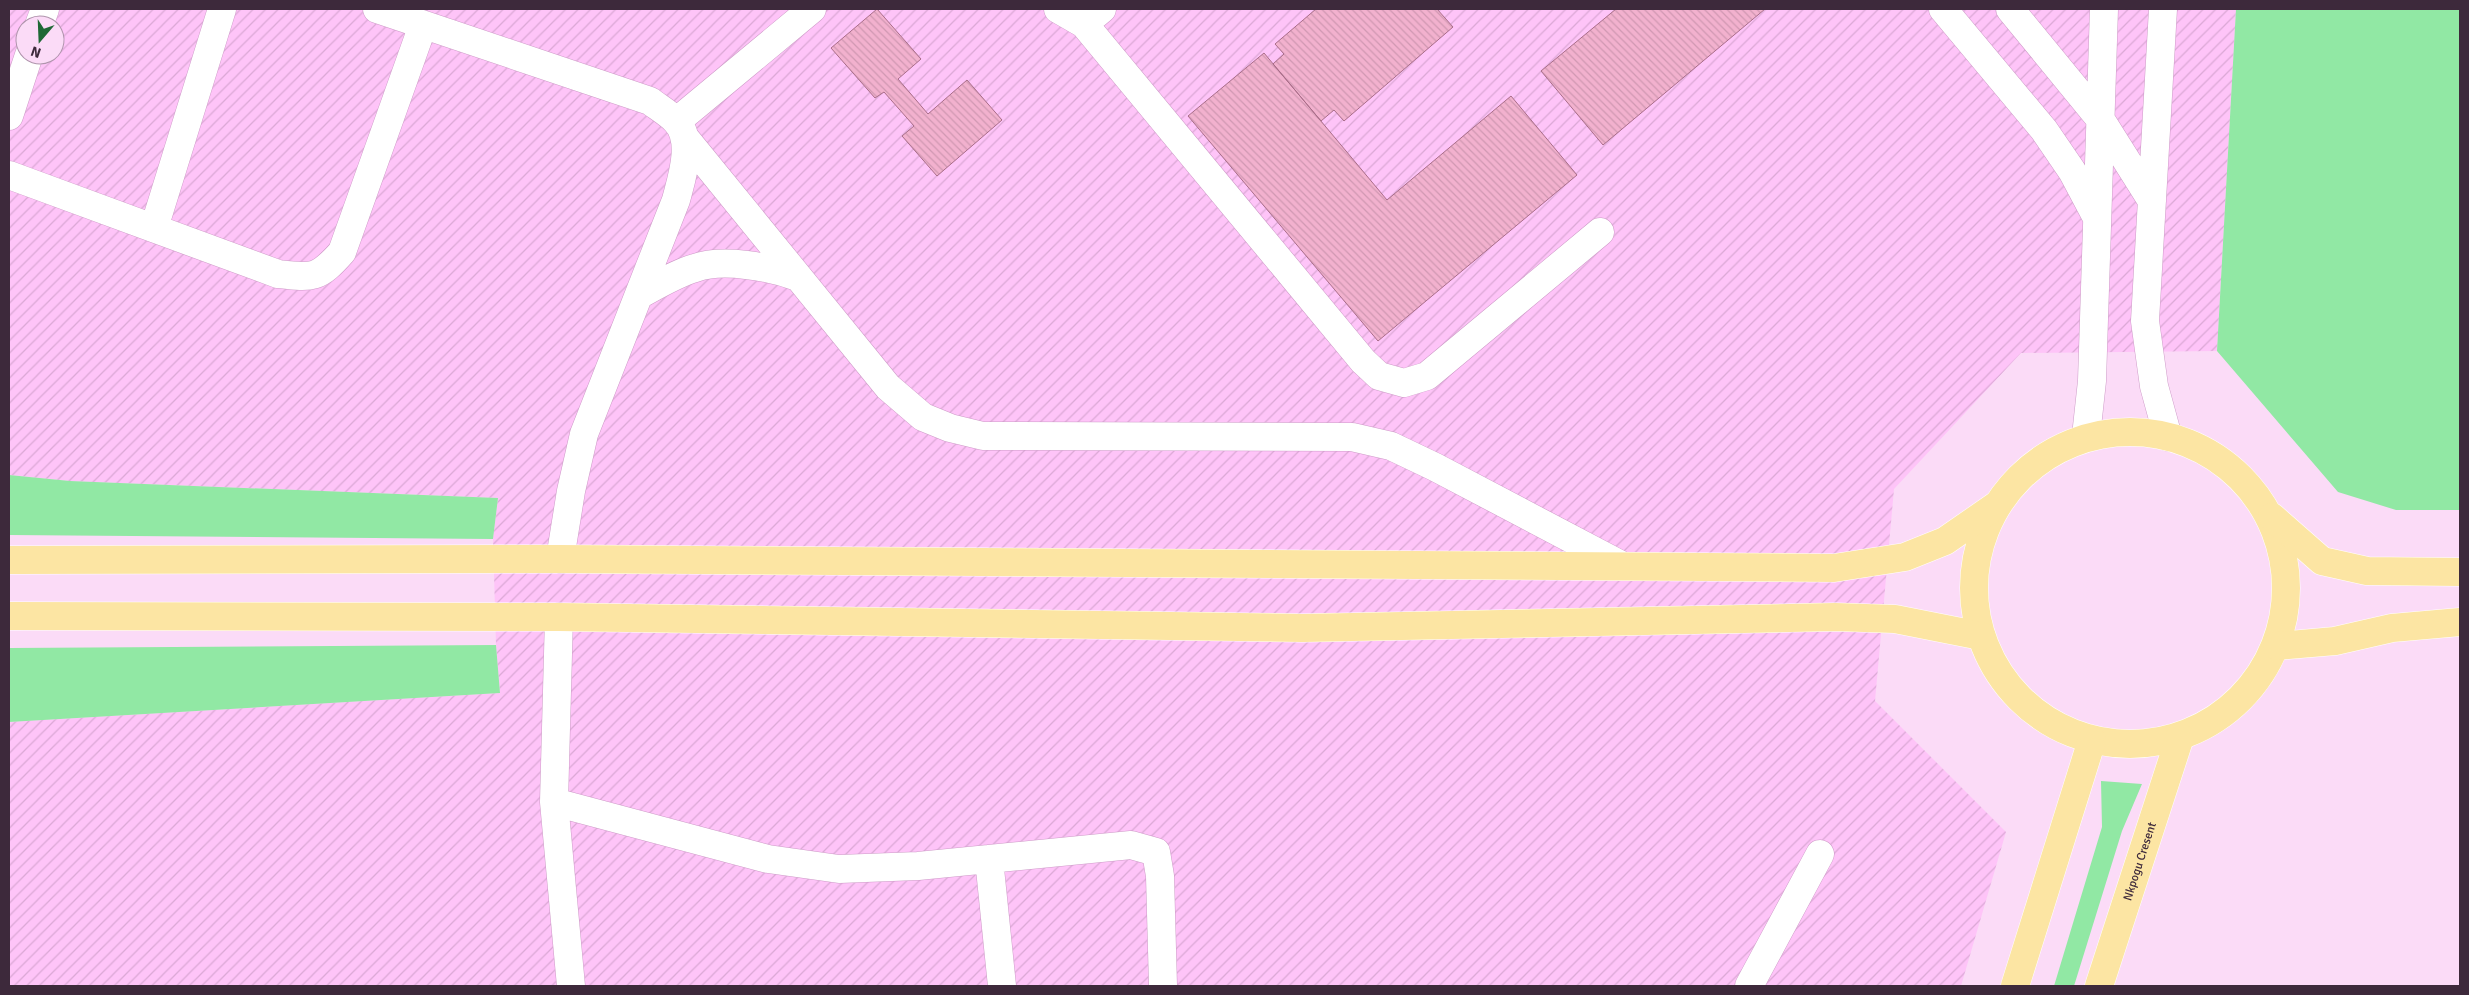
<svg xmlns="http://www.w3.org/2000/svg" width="2469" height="995" viewBox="0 0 2469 995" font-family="Signika,sans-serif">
  <defs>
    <pattern id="industrial-furrows" width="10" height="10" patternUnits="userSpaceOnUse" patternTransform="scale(1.25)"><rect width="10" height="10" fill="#fec4f8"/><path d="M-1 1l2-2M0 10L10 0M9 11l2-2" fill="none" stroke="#dba8d6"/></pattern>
    <pattern id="building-back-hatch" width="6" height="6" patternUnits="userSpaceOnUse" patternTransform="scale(1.25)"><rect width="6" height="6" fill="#f2b1ce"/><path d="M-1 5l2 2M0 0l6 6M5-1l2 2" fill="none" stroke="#d098b2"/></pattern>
  </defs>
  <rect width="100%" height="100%" fill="#fbdbf7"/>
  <!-- industrial -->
  <path fill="url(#industrial-furrows)" fill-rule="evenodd" d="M9 9H2236L2217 351 2021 353 1894 489 1875 701 2006 832 1961 986H9V722L500 693 496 645 493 539 498 498 70 481 9 475ZM25 25H55V55H25Z"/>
  <!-- grass -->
  <path fill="#91e8a4" d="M2236 9H2460V510H2396L2338 492 2217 351Z
    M9 475 70 481 498 498 493 539 9 535Z
    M496 645 500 693 9 722V648Z
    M2101 781 2142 784 2122 831 2074 986H2054L2102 827Z"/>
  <!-- building -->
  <path fill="url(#building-back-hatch)" stroke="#a96d89" d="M877 9 921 59 898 79 928 114 967 80 1002 120 937 176 902 136 914 126 884 92 875 98 831 48Z
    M1316 9H1437L1453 27 1344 121 1334 110 1321 121 1273 64 1284 54 1275 44Z
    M1616 9H1765L1603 145 1541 71Z
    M1264 53 1387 200 1511 96 1577 175 1378 341 1188 116Z"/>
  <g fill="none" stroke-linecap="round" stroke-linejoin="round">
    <defs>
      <path id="minor" d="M377 9 650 101C658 107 668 113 675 120 695 139 682 177 676 200L584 434 571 491 560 559
        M1058 9 1084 24 1363 361 1379 376 1404 383 1427 376 1600 232
        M1943 9 2044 130 2072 171 2097 218
        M2010 9 2101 120 2152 201
        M2163 9 2145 321 2154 386 2168 437
        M1084 24 1102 9
        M39 25 45 9
        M9 116 29 55
        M677 121 812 9
        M686 139 888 387 923 417 950 428 983 436 1352 437 1391 446 1435 467 1623 566
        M9 175 278 274C313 278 318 279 342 252L423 25
        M154 228 222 9
        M639 295C657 285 675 274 695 268 723 258 770 267 798 277
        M2086 436 2092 381 2104 9
        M559 617 554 802 571 986
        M554 802 768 859 839 869 918 866 1131 845 1156 852 1160 876 1163 986
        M989 859 1002 986
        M1749 986 1820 854"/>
      <g id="major">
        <circle cx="2130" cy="588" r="156"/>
        <path d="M2272 517 2322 561 2367 571 2460 572"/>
        <path d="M9 560 560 559 1834 568 1905 557 1945 541 1997 505"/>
        <path d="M9 616 559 617 1303 628 1835 617 1895 619 1981 636"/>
        <path d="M2277 646 2335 641 2392 628 2460 622"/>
        <path d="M2015 986 2092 740"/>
        <path id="s1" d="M2099 986 2180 737"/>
      </g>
    </defs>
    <!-- minor casing -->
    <use href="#minor" stroke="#ce9bc8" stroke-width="29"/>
    <!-- major casing -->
    <use href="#major" stroke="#fff" stroke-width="29"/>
    <!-- minor -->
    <use href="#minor" stroke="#fff" stroke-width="28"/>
    <!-- major -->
    <use href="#major" stroke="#fce5a3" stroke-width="28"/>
  </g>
  <g text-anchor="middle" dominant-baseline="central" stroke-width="4.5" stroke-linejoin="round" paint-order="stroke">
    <!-- street labels -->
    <g font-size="12" fill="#3d293b" stroke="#fbdbf7">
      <text stroke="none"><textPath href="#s1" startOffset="131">Nkpogu Cresent</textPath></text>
    </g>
  </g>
  <!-- border -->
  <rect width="2469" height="995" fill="none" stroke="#3d293b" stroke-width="20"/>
  <!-- north arrow -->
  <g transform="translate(40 40) rotate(199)"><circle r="24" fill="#fbdbf7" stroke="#af94ac"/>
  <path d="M0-4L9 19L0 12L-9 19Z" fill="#1e6835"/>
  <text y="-8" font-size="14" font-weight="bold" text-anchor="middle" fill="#3d293b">N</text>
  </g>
</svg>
